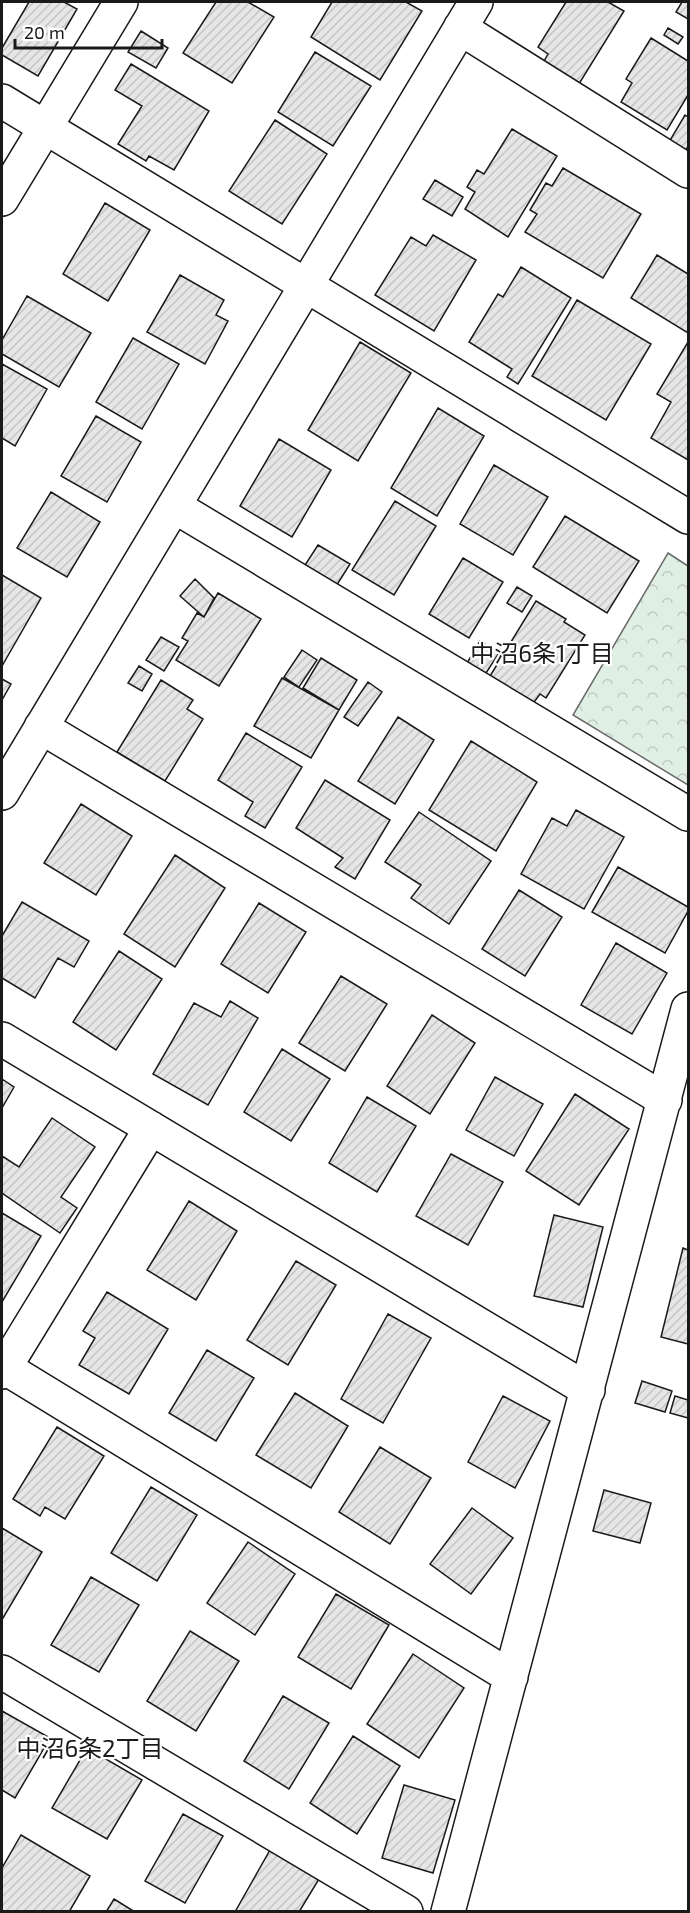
<svg xmlns="http://www.w3.org/2000/svg" width="690" height="1913" viewBox="0 0 690 1913" font-family="'Exo 2','Noto Sans JP',sans-serif">
  <defs>
    <pattern id="park-crowns" width="20" height="18" patternUnits="userSpaceOnUse" patternTransform="scale(1.5)"><rect width="20" height="18" fill="#e0efe3"/><path d="M2 6a3 3 0 1 1 6 0M12 15a3 3 0 1 1 6 0" fill="none" stroke="#c0ccc2"/></pattern>
    <pattern id="building-hatch" width="6" height="6" patternUnits="userSpaceOnUse" patternTransform="scale(1.5)"><rect width="6" height="6" fill="#e6e6e6"/><path d="M-1 1l2-2M0 6l6-6M5 7l2-2" fill="none" stroke="#c5c5c5"/></pattern>
  </defs>
  <rect width="100%" height="100%" fill="#fff"/>
  <!-- park -->
  <path fill="url(#park-crowns)" stroke="#6a6a6a" stroke-width="1.5" d="M668 553 688 566V785L573 715Z"/>
  <!-- building -->
  <path fill="url(#building-hatch)" stroke="#1a1a1a" stroke-width="1.5" d="M29 2H64L77 9 38 76 2 55V48Z
    M216 2H248L274 17 232 83 183 53Z
    M332 2H406L422 11 380 80 311 37Z
    M566 2H608L624 11 574 92 539 70 548 54 538 47Z
    M682 2H688V19L676 12Z
    M668 28 683 37 678 44 664 35Z
    M141 31 168 48 156 68 128 52Z
    M651 38 688 61V95L667 130 621 102 632 83 626 79Z
    M315 52 371 86 333 146 278 112Z
    M131 64 209 111 174 170 149 156 146 161 118 144 142 106 115 90Z
    M685 115 688 117V146L682 157 666 147Z
    M275 120 327 154 282 224 229 191Z
    M512 129 557 156 508 237 465 209 475 192 467 187 477 170 484 174Z
    M563 168 641 214 603 278 525 232 537 214 530 210 546 183 552 186Z
    M435 180 463 197 452 216 423 199Z
    M105 203 150 230 108 301 63 274Z
    M433 235 476 260 434 331 375 295 411 237 426 246Z
    M657 255 688 274V333L631 298Z
    M521 267 571 298 518 384 507 377 512 369 469 342 498 294 503 297Z
    M180 275 224 300 216 315 228 321 205 364 147 332Z
    M27 296 91 333 59 387 2 354V340Z
    M577 300 651 344 606 420 532 376Z
    M133 338 179 364 142 429 96 402Z
    M360 342 411 373 358 461 308 430Z
    M688 342V460L651 438 671 402 657 394Z
    M2 364 47 389 15 446 2 438Z
    M438 408 484 436 437 516 391 488Z
    M96 416 141 442 107 502 61 476Z
    M279 439 331 470 292 537 240 506Z
    M494 465 548 497 513 555 460 524Z
    M51 492 100 522 67 577 17 548Z
    M395 501 436 526 394 595 352 570Z
    M565 516 639 561 607 613 533 567Z
    M318 545 350 564 330 596 298 576Z
    M463 558 503 582 469 638 429 614Z
    M2 575 41 598 2 666Z
    M195 579 214 598 204 617 180 596Z
    M517 587 532 596 522 612 507 603Z
    M218 593 261 619 219 686 176 660 188 641 182 638 197 613 204 617Z
    M536 601 566 619 564 622 585 635 546 698 540 694 532 705 487 681Z
    M161 637 179 647 164 671 146 660Z
    M480 641 499 653 477 687 460 675Z
    M302 650 317 660 299 687 284 677Z
    M321 658 357 680 339 710 303 688Z
    M139 666 152 674 142 691 128 683Z
    M282 678 339 710 311 758 254 726Z
    M2 679 11 684 2 700Z
    M161 680 193 700 187 709 203 719 165 781 117 752Z
    M368 682 382 692 358 726 344 717Z
    M398 717 434 740 395 804 358 781Z
    M246 733 302 767 265 828 245 816 253 802 218 780Z
    M471 741 537 782 496 851 429 810Z
    M325 780 390 820 355 879 335 867 343 858 296 828Z
    M81 804 132 836 96 895 44 863Z
    M576 810 624 837 584 909 521 874 552 818 567 826Z
    M419 812 491 861 449 924 411 898 421 885 385 862Z
    M175 855 225 888 175 967 124 934Z
    M618 867 688 907V911L665 953 592 912Z
    M519 890 562 917 525 976 482 949Z
    M22 902 89 941 74 967 58 958 35 998 2 978V936Z
    M259 903 306 932 268 993 221 964Z
    M616 943 667 973 632 1034 581 1005Z
    M119 951 162 979 116 1050 73 1022Z
    M341 976 387 1004 345 1071 299 1043Z
    M230 1001 258 1018 208 1105 153 1074 194 1003 221 1017Z
    M432 1015 475 1043 430 1114 387 1086Z
    M282 1049 330 1079 291 1141 244 1112Z
    M495 1077 543 1104 514 1156 466 1130Z
    M2 1079 14 1087 2 1108Z
    M575 1094 629 1129 579 1205 526 1171Z
    M367 1097 416 1126 377 1192 329 1163Z
    M52 1118 95 1147 61 1197 77 1208 60 1233 2 1193V1156L19 1167Z
    M451 1154 503 1182 468 1245 416 1216Z
    M189 1201 237 1231 196 1300 147 1270Z
    M2 1213 41 1236 2 1302Z
    M554 1215 603 1227 583 1307 534 1296Z
    M683 1248 688 1250V1344L661 1337Z
    M296 1261 336 1285 288 1365 247 1340Z
    M107 1292 168 1329 129 1394 79 1365 95 1338 83 1331Z
    M388 1314 431 1338 383 1423 341 1399Z
    M207 1350 254 1378 216 1441 169 1413Z
    M642 1381 672 1391 665 1412 635 1403Z
    M295 1393 348 1426 311 1488 256 1455Z
    M503 1396 550 1421 515 1488 468 1462Z
    M675 1396 688 1400V1418L670 1413Z
    M57 1427 104 1456 65 1519 45 1507 40 1516 13 1499Z
    M380 1447 431 1478 390 1544 339 1512Z
    M151 1487 197 1515 157 1581 111 1553Z
    M604 1490 651 1503 640 1543 593 1531Z
    M472 1508 513 1538 471 1594 430 1564Z
    M2 1528 42 1552 3 1618 2 1617Z
    M248 1542 295 1574 255 1635 207 1603Z
    M91 1577 139 1605 99 1672 51 1645Z
    M336 1594 389 1625 351 1689 298 1657Z
    M190 1631 239 1661 196 1731 147 1701Z
    M413 1654 464 1688 419 1758 367 1724Z
    M283 1696 329 1723 289 1789 244 1761Z
    M2 1711 50 1738 15 1798 2 1790Z
    M353 1736 400 1766 357 1834 310 1803Z
    M87 1748 142 1780 107 1839 52 1808Z
    M404 1785 455 1800 433 1873 382 1858Z
    M183 1814 223 1836 185 1903 145 1881Z
    M21 1835 90 1876 69 1912H2V1868Z
    M270 1850 319 1879 299 1912H235Z
    M114 1899 135 1912H106Z"/>
  <g fill="none" stroke-linecap="round" stroke-linejoin="round">
    <defs>
      <path id="minor" d="M460 28 688 171
        M2 101 688 517
        M2 199 121 2
        M174 506 688 814
        M41 727 665 1100
        M2 793 476 2
        M2 1039 588 1390
        M4 1367 511 1677
        M2 1372 151 1128
        M2 1672 406 1912
        M448 1912 688 1009"/>
    </defs>
    <!-- minor casing -->
    <use href="#minor" stroke="#1a1a1a" stroke-width="36"/>
    <!-- minor -->
    <use href="#minor" stroke="#fff" stroke-width="33"/>
  </g>
  <g text-anchor="middle" dominant-baseline="central" stroke-width="4.5" stroke-linejoin="round" paint-order="stroke">
    <!-- neighbourhood labels -->
    <g font-size="24" fill="#1a1a1a" stroke="#fff">
      <text x="542" y="652">中沼6条1丁目</text>
      <text x="90" y="1747">中沼6条2丁目</text>
    </g>
  </g>
  <!-- border -->
  <rect width="690" height="1913" fill="none" stroke="#1a1a1a" stroke-width="6"/>
  <!-- scale -->
  <path d="M15 39v9h147v-9" fill="none" stroke="#1a1a1a" stroke-width="3"/>
  <text x="24" y="39" font-size="18" fill="#1a1a1a" stroke="#ffffff" stroke-width="4.5" paint-order="stroke">20 m</text>
</svg>
